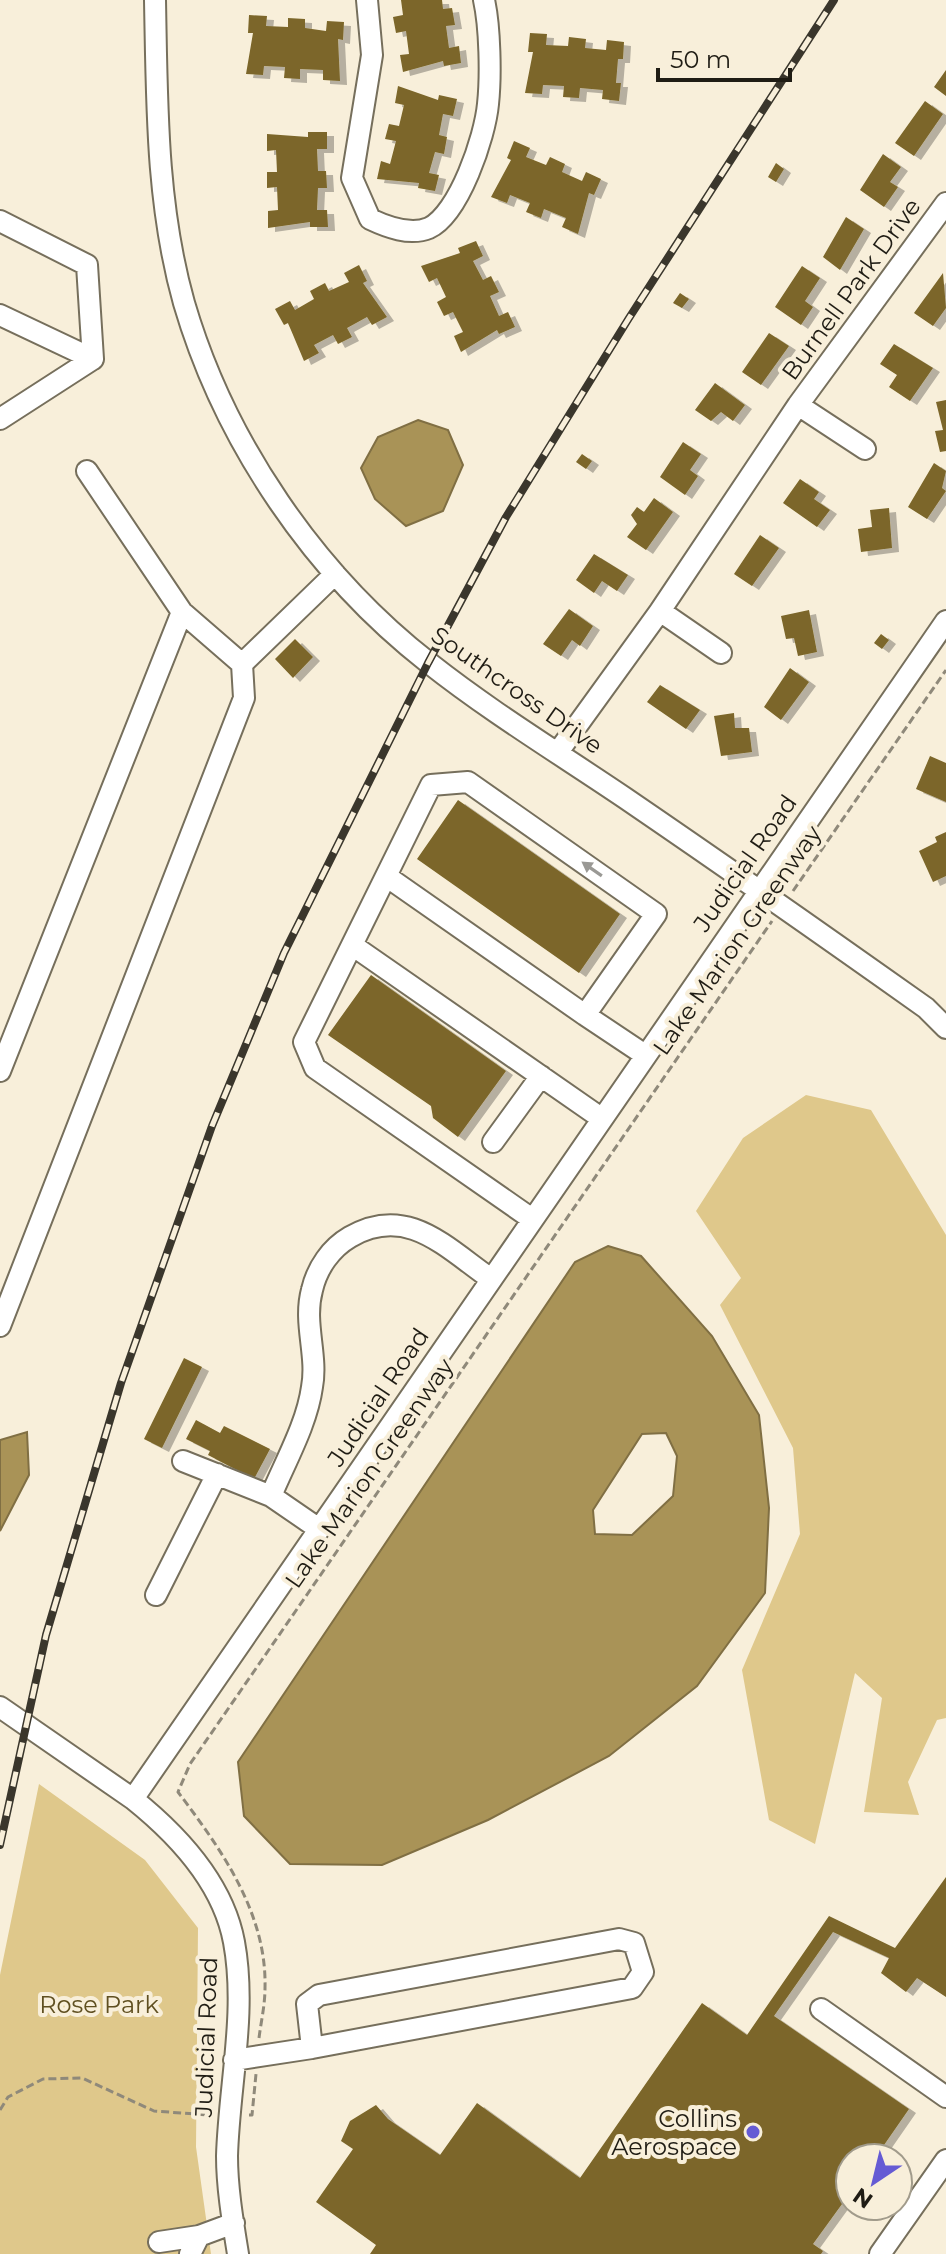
<svg xmlns="http://www.w3.org/2000/svg" width="946" height="2254" viewBox="0 0 946 2254" font-family="Montserrat,sans-serif">
  <defs>
    <filter id="shadow"><feDropShadow dx="7" dy="4" stdDeviation="0" flood-color="#0004"/></filter>
  </defs>
  <rect width="100%" height="100%" fill="#f8efda"/>
  <!-- green -->
  <path fill="#dfc88b" d="M806 1095 871 1110 946 1235V1718L937 1720 908 1782 919 1815 864 1812 882 1698 855 1673 815 1844 769 1820 742 1670 800 1534 793 1448 720 1305 741 1278 696 1211 743 1138Z
    M39 1784 145 1860 198 1928 196 2147 211 2254H0V1975Z"/>
  <!-- water -->
  <path fill="#a99357" stroke="#806f43" stroke-width="2" fill-rule="evenodd" d="M418 420 448 430 463 465 443 511 406 526 375 499 361 468 378 437Z
    M608 1246 641 1256 712 1336 759 1415 769 1508 765 1593 697 1686 609 1756 488 1820 382 1865 290 1864 244 1816 238 1762 575 1262ZM666 1433 677 1456 673 1496 632 1535 595 1534 593 1510 642 1434Z
    M27 1432 29 1475 0 1531V1440Z"/>
  <!-- building -->
  <path fill="#7b6629" filter="url(#shadow)" d="M401 0H442L443 9 452 8 455 25 446 26 449 48 459 46 461 63 444 66 443 61 403 72 400 55 409 54 406 31 396 33 393 17 403 15Z
    M249 15 267 16 266 26 288 27V18L305 19V28L326 31 327 21 344 22 343 40 338 39 340 81 323 80V70L300 69V79L284 78 285 67 264 66 263 75 246 74 253 33H248Z
    M530 33 547 34 546 45 568 46 569 37 586 39 585 48 606 50 607 40 624 42 623 59H618L616 83H621L619 101 602 99 603 90 580 88 579 98 563 97 564 86 543 85 542 94 525 93 533 52H528Z
    M946 70V96L934 87Z
    M398 86 438 100 439 95 457 99 453 116 443 114 439 135 447 137 444 154 435 152 429 173 439 175 435 191 418 188 419 183 377 179 381 161 390 164 396 141 385 139 389 124 399 126 404 105 395 103Z
    M925 101 943 114 914 156 895 143Z
    M308 132H327V149H317L318 171H326L327 188H318L317 210H327L328 227H310V222L268 228V211L278 210 277 187 267 188V172H277L276 150 267 151V134L308 137Z
    M514 141 530 148 526 157 546 165 550 157 565 164 562 172 582 181 586 172 601 179 594 195 589 193 578 234 562 227 566 218 544 209 541 218 526 212 530 203 510 195 507 203 491 197 511 160 507 158Z
    M883 154 901 167 890 182 898 187 884 207 860 190Z
    M776 163 784 169 776 182 768 177Z
    M846 217 864 229 840 270 823 257Z
    M476 241 483 256 473 261 483 280 491 276 499 292 490 296 499 316 508 312 515 327 499 334 497 330 461 352 454 336 463 332 453 312 444 316 437 302 446 297 437 278 429 282 421 266 460 253 458 248Z
    M359 265 367 281 363 283 387 317 372 325 367 317 347 328 352 337 338 344 333 335 314 345 319 353 304 361 288 323 284 325 275 309 290 301 295 310 314 299 310 291 325 283 329 291 349 282 344 273Z
    M802 266 820 278 805 301 813 307 801 325 775 307Z
    M943 273 946 308 933 326 914 313Z
    M680 293 689 299 682 308 673 303Z
    M769 333 789 346 761 385 742 372Z
    M894 344 933 368 910 401 889 387 897 375 880 364Z
    M715 383 745 405 733 421 721 412 711 421 695 410Z
    M946 400V451L940 452 935 431 943 430 936 402Z
    M683 442 701 454 690 470 698 476 685 495 660 477Z
    M582 454 592 461 586 469 576 462Z
    M934 463 946 471 942 488 946 491 927 519 908 507Z
    M800 479 819 492 814 499 830 510 817 527 783 503Z
    M654 498 673 512 646 550 627 537 637 524 631 515 637 507 644 512Z
    M889 508 892 548 861 552 858 529 872 527 870 510Z
    M760 535 779 548 752 586 734 574Z
    M594 554 628 575 617 591 602 581 594 593 576 580Z
    M569 609 593 626 580 646 572 640 561 656 543 644Z
    M809 610 817 652 798 656 794 638 786 639 781 616Z
    M881 634 889 640 882 649 874 643Z
    M295 639 313 657 293 678 275 659Z
    M790 668 809 682 781 720 764 707Z
    M660 685 700 710 686 729 647 702Z
    M734 713 735 728H749L752 752 721 756 714 716Z
    M930 756 946 763V802L916 789Z
    M458 800 620 914 579 973 417 859Z
    M946 832V876L933 882 919 851 937 842 935 837Z
    M371 975 506 1071 458 1137 433 1118 431 1106 328 1035Z
    M184 1358 202 1367 162 1448 144 1439Z
    M196 1420 220 1433 224 1426 270 1449 254 1479 208 1455 210 1451 186 1439Z
    M946 1877V1997L917 1978 906 1992 881 1973 889 1958 833 1932 774 2016 909 2109 875 2158H850V2193L813 2244 823 2251 821 2254H370L376 2245 316 2202 353 2149 341 2141 350 2121 376 2105 388 2119 440 2155 477 2103 580 2178 702 2003 747 2035 829 1916 895 1948Z"/>
  <g fill="none" stroke-linecap="round" stroke-linejoin="round">
    <defs>
      <path id="minor" d="M155 0C157 102 156 204 184 303 225 443 315 574 429 663 491 712 560 754 625 798 726 867 826 937 926 1008L946 1028
        M367 0 372 55 352 178 370 219C387 227 410 236 429 228 459 214 485 137 488 104 491 76 490 27 484 0
        M0 221 87 265 93 359
        M0 315 93 359
        M798 405 865 449
        M0 419 93 359
        M660 611 721 653
        M242 664 335 574
        M558 752 660 611 798 405 946 203
        M386 876 585 1015
        M352 945 601 1118
        M0 1071 182 612
        M493 1142 541 1076
        M532 1219 315 1068 304 1042 431 785 468 782 656 914 585 1015 645 1055
        M0 1326 244 698 242 664 182 612 87 471
        M183 1461 271 1496
        M319 1529 271 1496C285 1462 307 1424 312 1387 318 1355 303 1323 312 1290 317 1268 331 1248 350 1237 407 1204 445 1247 491 1279
        M156 1595 217 1474
        M0 1707 133 1799
        M821 2009 946 2097
        M234 2060 312 2048 632 1988 643 1972 634 1943 619 1939 319 1995 307 2004 312 2048
        M159 2242 199 2236
        M190 2254 199 2236 234 2223
        M238 2254C233 2223 227 2188 227 2156 229 2086 247 2012 234 1942 223 1883 178 1835 133 1799L946 621
        M880 2254 946 2160"/>
    </defs>
    <!-- minor casing -->
    <use href="#minor" stroke="#766f5c" stroke-width="24"/>
    <!-- path -->
    <path stroke="#8f897a" stroke-width="3" stroke-dasharray="8 4" stroke-linecap="butt" d="M793 891 946 670
      M259 2038C261 2022 265 2005 265 1988 267 1913 221 1849 178 1792L190 1764 772 921
      M0 2110 8 2097 43 2079 82 2078 154 2111 209 2115
      M249 2115H252L256 2074"/>
    <!-- minor -->
    <use href="#minor" stroke="#fff" stroke-width="20"/>
    <defs>
      <path id="rail" d="M0 1845 46 1635 121 1383 212 1126 284 953 428 663 506 517 629 318 834 0"/>
    </defs>
    <!-- rail casing -->
    <use href="#rail" stroke="#3a362c" stroke-width="8"/>
    <!-- rail -->
    <use href="#rail" stroke="#f8efda" stroke-width="5" stroke-dasharray="15" stroke-linecap="butt"/>
  </g>
  <!-- one-way arrows -->
  <defs><path id="oneway-solid" d="M-6-.8H1V-3.2L6.5 0L1 3.2V.8H-6Z" transform="scale(2)"/></defs>
  <use fill="#9a9995" href="#oneway-solid" transform="translate(592 869) rotate(-145)"/>
  <!-- markers -->
  <circle fill="#655bd4" stroke="#f8efda" stroke-width="3" cx="753" cy="2132" r="8"/>
  <g text-anchor="middle" dominant-baseline="central" stroke-width="8" stroke-linejoin="round" paint-order="stroke">
    <!-- street labels -->
    <g font-size="24" fill="#1f1c14" stroke="#f8efda">
      <text transform="translate(851 289) rotate(-54)">Burnell Park Drive</text>
      <text transform="translate(517 690) rotate(35)">Southcross Drive</text>
      <text transform="translate(745 863) rotate(-55)">Judicial Road</text>
      <text transform="translate(737 940) rotate(-55)">Lake Marion Greenway</text>
      <text transform="translate(378 1397) rotate(-56)">Judicial Road</text>
      <text transform="translate(369 1473) rotate(-55)">Lake Marion Greenway</text>
      <text transform="translate(206 2037) rotate(-88)">Judicial Road</text>
    </g>
    <!-- park labels -->
    <g font-size="24" fill="#5f4f20" stroke="#f8efda">
      <text x="99" y="2004">Rose Park</text>
    </g>
    <!-- poi labels -->
    <g font-size="24" fill="#1f1c14" stroke="#f8efda" text-anchor="end">
      <text x="737" y="2118">Collins<tspan x="737" dy="28">Aerospace</tspan></text>
    </g>
  </g>
  <!-- north arrow -->
  <g transform="translate(874 2182) rotate(215)"><circle r="38" fill="#f8efda" stroke="#a19b8b" stroke-width="2"/>
  <path d="M0-6L14 30L0 20L-14 30Z" fill="#655bd4"/>
  <text y="-12" font-size="22" font-weight="bold" text-anchor="middle" fill="#1f1c14">N</text>
  </g>
  <!-- scale -->
  <path d="M658 68v12h132v-12" fill="none" stroke="#1f1c14" stroke-width="4"/>
  <text x="670" y="68" font-size="24" fill="#1f1c14" stroke="#f8efda" stroke-width="6" paint-order="stroke">50 m</text>
</svg>
